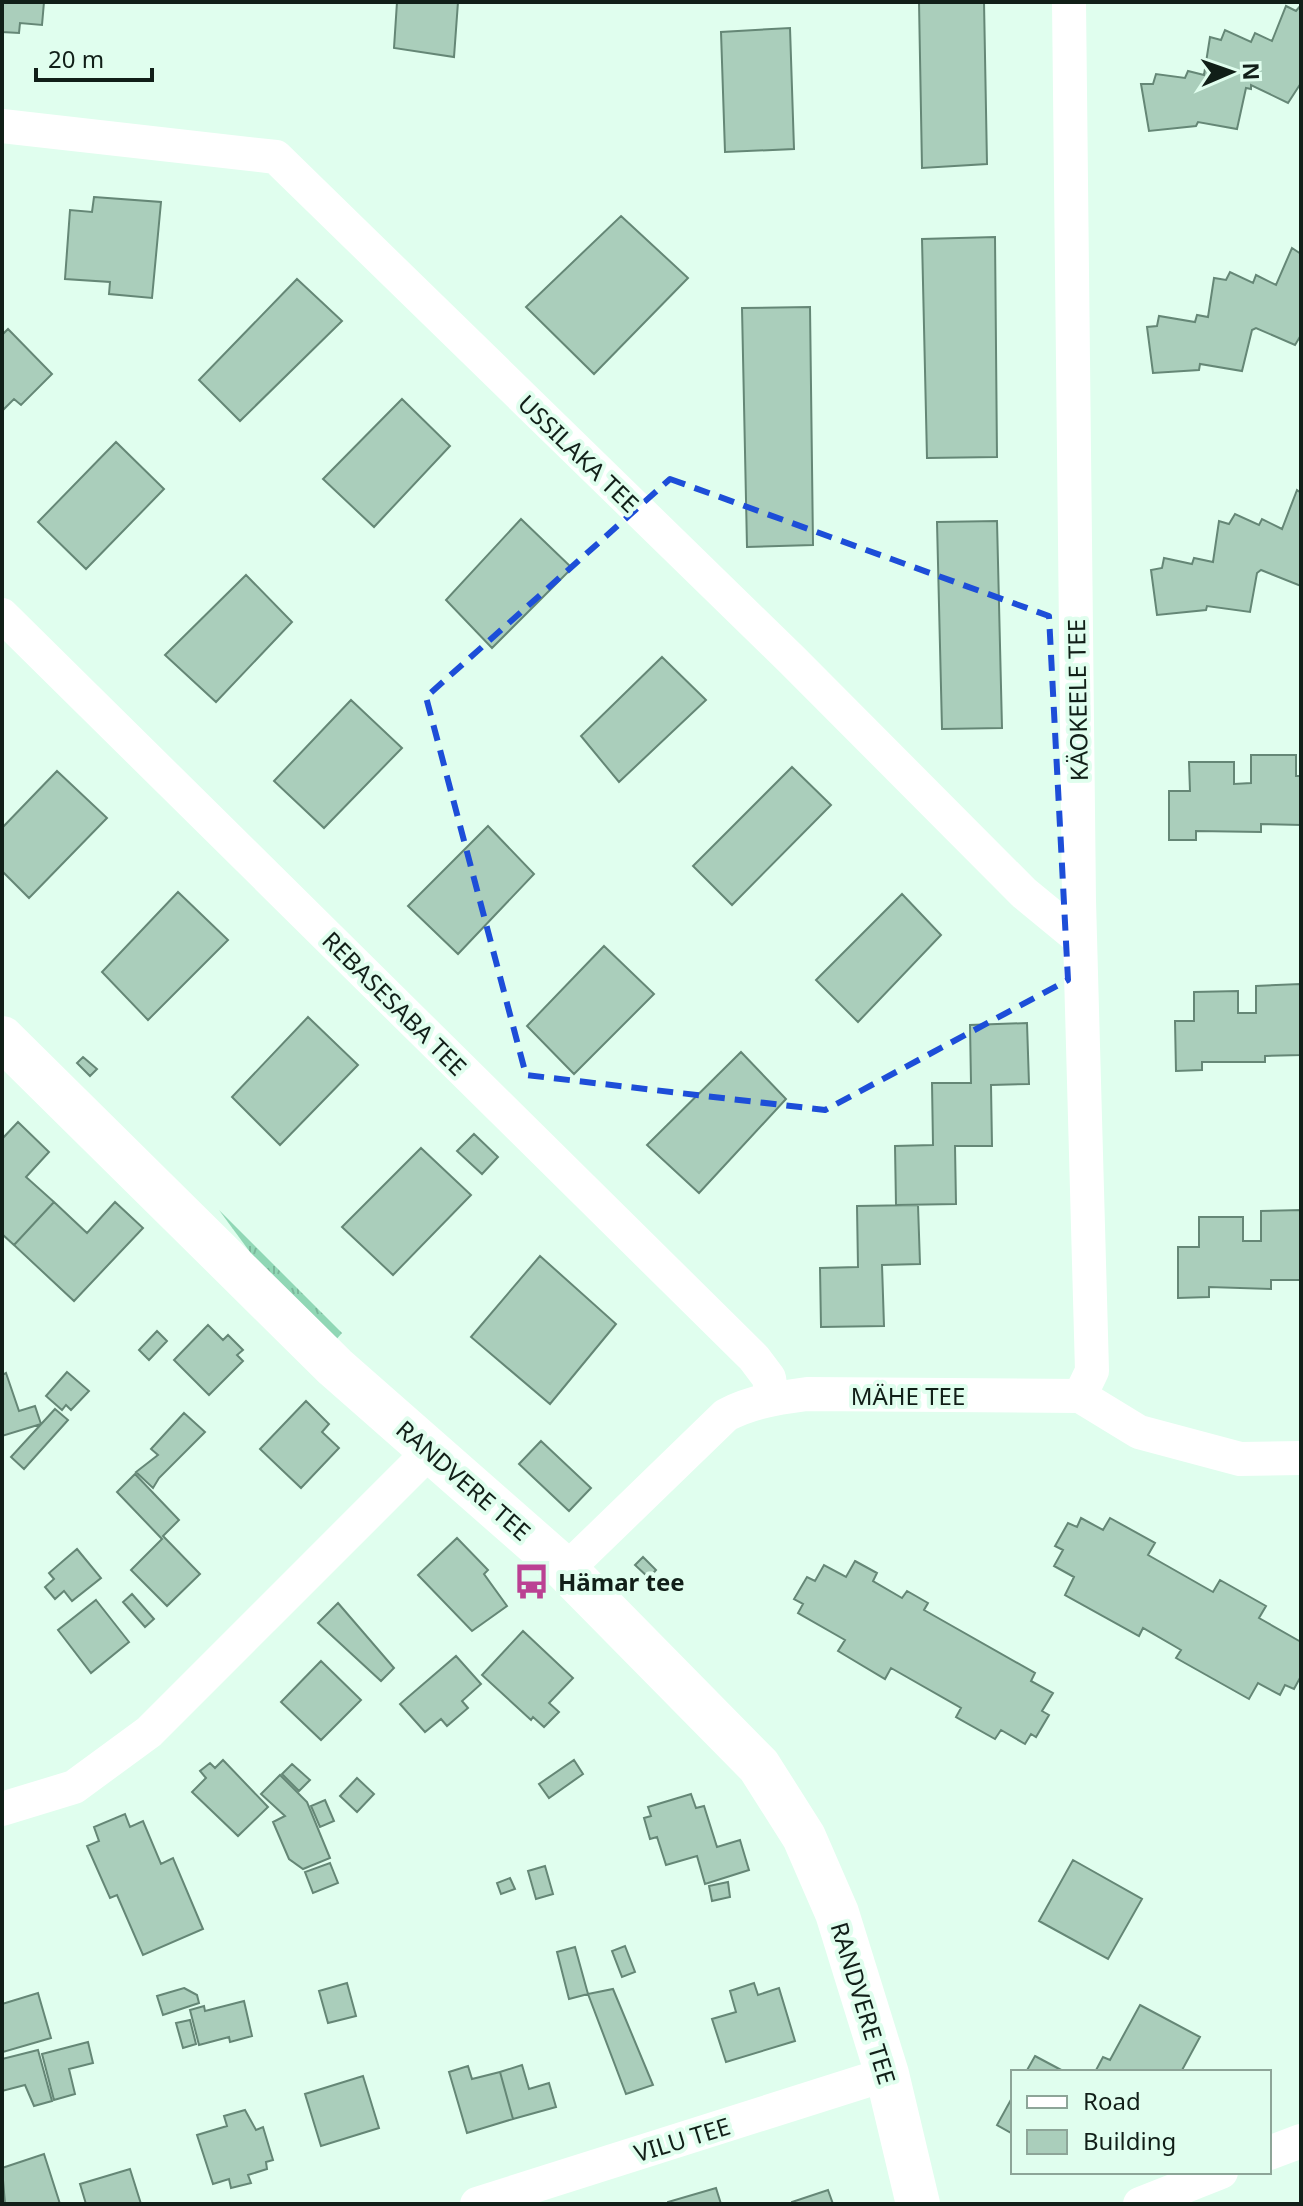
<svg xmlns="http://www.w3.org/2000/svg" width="1303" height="2206" viewBox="0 0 1303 2206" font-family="'Noto Sans',sans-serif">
  <defs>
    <pattern id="grass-tufts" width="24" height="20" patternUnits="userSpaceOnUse" patternTransform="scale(2)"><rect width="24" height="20" fill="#90d7b5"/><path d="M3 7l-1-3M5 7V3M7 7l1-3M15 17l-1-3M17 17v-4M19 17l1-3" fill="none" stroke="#7bb89b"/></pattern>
  </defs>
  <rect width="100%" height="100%" fill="#e0feee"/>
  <!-- grass -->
  <path fill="url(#grass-tufts)" d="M219 1210 342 1333 334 1342 272 1282Z"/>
  <!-- building -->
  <path fill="#aacebb" stroke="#658776" stroke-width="2" d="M2 2H44L42 25 20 23 19 33 2 32Z
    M397 2H458L454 57 394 48Z
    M919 2H984L987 164 922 168Z
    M1301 5V83L1288 103 1251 85V89L1246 88 1237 129 1198 122 1196 126 1149 131 1141 84H1153L1156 74 1185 78 1188 71 1204 75 1210 37 1221 40 1225 30 1251 42 1255 33 1272 41 1286 6 1296 11Z
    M790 28 794 149 725 152 721 32Z
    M94 197 161 202 152 298 109 294 110 282 65 279 70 210 92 212Z
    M621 216 688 278 594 374 526 307Z
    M995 237 997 457 927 458 922 239Z
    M1292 248 1301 254V335L1295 345 1256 328 1252 330 1242 371 1200 364 1199 370 1153 373 1147 327 1157 326 1159 316 1195 322 1197 315 1208 317 1214 278 1226 280 1230 272 1253 283 1256 275 1276 285Z
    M297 279 342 321 240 421 199 380Z
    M810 307 813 545 747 547 742 308Z
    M8 329 52 374 21 405 14 399 2 411V335Z
    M402 399 450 446 374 527 323 479Z
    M116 442 164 489 86 569 38 522Z
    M1297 490 1301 493V586L1261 570 1257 573 1250 612 1207 606 1206 610 1157 615 1151 570 1162 568 1164 558 1192 564 1194 558 1213 562 1219 521 1229 524 1235 514 1259 525 1262 519 1282 529Z
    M521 519 572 568 492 648 446 600Z
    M997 521 1002 728 942 729 937 522Z
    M246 575 292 622 216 702 165 655Z
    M662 657 706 700 619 782 581 736Z
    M351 700 402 748 324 828 274 781Z
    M1251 755H1296V776H1301V825L1261 824V832L1196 831V840H1169V791H1190L1189 762H1234V784L1251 783Z
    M792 767 831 805 732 905 693 866Z
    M57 771 107 818 29 898 2 871V828Z
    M488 826 534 874 458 954 408 906Z
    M178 892 228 940 148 1020 102 972Z
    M902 894 941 935 858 1022 816 980Z
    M604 946 654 994 574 1074 527 1026Z
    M1300 984 1301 1055 1265 1056V1062H1202V1070L1176 1071 1175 1021H1194V992L1238 991V1013H1256V986Z
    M308 1017 358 1065 280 1145 232 1097Z
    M1027 1023 1029 1084 991 1085 992 1146H955L956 1204 896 1205 895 1146 933 1145 932 1083H971L970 1025Z
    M741 1052 786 1099 699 1193 647 1145Z
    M83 1057 97 1069 90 1076 77 1063Z
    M18 1122 49 1152 26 1177 54 1202 14 1245 2 1234V1139Z
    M474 1134 498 1157 482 1174 457 1151Z
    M421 1148 471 1195 393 1275 342 1227Z
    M54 1202 87 1233 115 1202 143 1228 74 1301 14 1245Z
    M918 1205 920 1264 882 1265 884 1326 821 1327 820 1268 858 1267 857 1206Z
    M1301 1210V1280H1271V1289L1209 1287V1297L1178 1298V1247H1199V1217H1243V1241H1261V1211Z
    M540 1256 616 1324 550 1404 471 1337Z
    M208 1325 223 1340 228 1335 243 1350 237 1355 243 1361 209 1395 174 1360Z
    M157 1331 167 1341 149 1360 139 1350Z
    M67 1372 89 1391 71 1410 66 1405 62 1410 46 1396Z
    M6 1373 19 1411 35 1406 41 1424 2 1436V1375Z
    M306 1401 329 1424 322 1432 339 1448 301 1488 260 1449Z
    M55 1409 68 1420 24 1469 11 1457Z
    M184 1413 205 1432 159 1478 153 1488 136 1472 158 1455 151 1449Z
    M541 1441 591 1488 569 1511 519 1464Z
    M135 1474 179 1520 163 1536 200 1574 167 1606 131 1570 162 1539 117 1492Z
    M1081 1518 1103 1530 1110 1518 1155 1543 1148 1555 1213 1592 1220 1580 1266 1606 1259 1618 1301 1642V1676L1294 1689 1285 1685 1280 1695 1258 1683 1249 1699 1176 1658 1181 1650 1143 1628 1139 1636 1065 1595 1074 1577 1054 1566 1063 1550 1055 1546 1068 1523 1077 1527Z
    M457 1538 488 1570 484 1574 507 1606 472 1631 418 1575Z
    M77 1549 101 1578 72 1601 64 1591 55 1599 45 1587 54 1579 49 1573Z
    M643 1557 656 1570 649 1578 635 1565Z
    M855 1561 877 1573 873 1581 902 1598 907 1591 928 1603 924 1610 1035 1673 1031 1681 1053 1693 1042 1711 1049 1715 1036 1737 1031 1734 1025 1744 1001 1730 995 1739 956 1717 961 1708 891 1668 885 1679 838 1651 845 1640 798 1613 803 1604 794 1599 807 1577 815 1581 824 1565 846 1577Z
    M132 1594 154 1619 145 1627 123 1602Z
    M96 1600 129 1642 91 1673 58 1630Z
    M338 1603 394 1668 381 1681 318 1623Z
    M523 1631 573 1678 549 1703 559 1712 544 1727 533 1717 531 1720 482 1675Z
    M456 1656 481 1684 462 1701 468 1708 447 1726 441 1719 425 1732 400 1704Z
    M321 1661 361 1700 321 1740 281 1702Z
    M223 1760 268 1807 238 1836 192 1792 206 1778 200 1771 210 1763 215 1768Z
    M574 1760 583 1774 549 1798 539 1784Z
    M292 1764 310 1780 299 1791 282 1774Z
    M280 1775 307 1802 330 1858 303 1869 289 1859 273 1822 285 1816 261 1794Z
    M357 1778 374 1794 357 1812 340 1796Z
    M691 1794 696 1808 704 1806 717 1847 740 1840 749 1870 705 1884 697 1856 666 1865 657 1837 650 1839 644 1818 651 1816 648 1807Z
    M325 1800 334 1821 320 1827 311 1806Z
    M125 1814 130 1827 143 1821 161 1864 173 1858 203 1929 143 1955 117 1895 110 1898 87 1846 99 1841 94 1827Z
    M1073 1860 1142 1899 1108 1959 1039 1921Z
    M330 1863 338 1883 313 1893 305 1872Z
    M545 1866 553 1894 536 1899 528 1871Z
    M510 1878 515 1889 501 1894 497 1883Z
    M728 1882 730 1897 712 1901 709 1886Z
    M625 1946 635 1972 622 1977 612 1951Z
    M575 1947 588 1994 569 1999 557 1952Z
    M347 1983 356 2016 328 2023 319 1991Z
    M754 1983 758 1995 779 1988 795 2041 726 2062 712 2019 736 2012 730 1991Z
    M184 1988 197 1995 199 2003 163 2015 157 1996Z
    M613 1989 653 2085 626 2094 588 1994Z
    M38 1993 51 2038 3 2052 2 2004Z
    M244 2001 252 2036 230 2042 229 2037 199 2045 190 2010 204 2006 205 2011Z
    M1140 2005 1200 2037 1181 2072H1095L1103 2057 1110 2060Z
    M190 2020 196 2044 183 2048 176 2023Z
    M88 2042 93 2063 69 2069 75 2094 54 2100 42 2054Z
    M38 2050 52 2101 34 2106 25 2085 2 2091V2059Z
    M1035 2056 1065 2072H1026Z
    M522 2065 529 2089 549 2083 556 2107 513 2119 500 2072Z
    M468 2066 472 2079 500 2072 513 2119 467 2133 449 2072Z
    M363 2076 379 2128 321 2146 305 2094Z
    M1013 2096V2134L997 2125Z
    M245 2110 256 2130 263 2127 273 2160 266 2162 267 2169 248 2175 251 2183 231 2188 229 2179 213 2184 197 2135 227 2126 224 2116Z
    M44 2154 60 2204H5L2 2168Z
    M130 2169 141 2204H86L80 2184Z
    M716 2188 721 2204H668V2202Z
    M828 2190 833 2204H792V2202Z"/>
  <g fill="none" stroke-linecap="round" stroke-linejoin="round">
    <!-- minor -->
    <path stroke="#fff" stroke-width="34" d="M1069 2 1079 901 1092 1371 1080 1396
      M2 126 276 157 792 660 1024 893 1080 939
      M2 615 754 1358 769 1378 772 1399
      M566 1570 726 1415C753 1401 778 1398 807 1394L1080 1396 1139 1432 1240 1459 1301 1458
      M2 1809 74 1787 149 1732 430 1451
      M1269 2153 1301 2141
      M477 2204 887 2074
      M1140 2204 1221 2172"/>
    <!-- secondary -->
    <path stroke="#fff" stroke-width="44" d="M2 1038 335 1367 566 1570 759 1766 804 1837 837 1913 887 2074 918 2204"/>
  </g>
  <!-- marked area -->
  <path fill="none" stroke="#1d4ed8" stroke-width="6" stroke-dasharray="16 10" stroke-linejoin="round" d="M670 479 1049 616 1068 980 825 1110 526 1075 426 697Z"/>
  <!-- icons -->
  <defs>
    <symbol id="bus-bare" viewBox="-9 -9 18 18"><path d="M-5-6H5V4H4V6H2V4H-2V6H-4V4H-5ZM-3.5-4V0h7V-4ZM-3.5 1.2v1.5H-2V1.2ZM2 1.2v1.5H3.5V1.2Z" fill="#bb4193" stroke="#e0feee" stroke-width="2.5" paint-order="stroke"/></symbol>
  </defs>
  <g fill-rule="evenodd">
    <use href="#bus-bare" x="506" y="1556" width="51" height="51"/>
  </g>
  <g text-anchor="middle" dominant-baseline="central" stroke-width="8" stroke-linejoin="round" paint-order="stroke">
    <!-- street labels -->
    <g font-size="24" fill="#111f18" stroke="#e0feee">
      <text transform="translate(579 453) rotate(44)">USSILAKA TEE</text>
      <text transform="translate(1077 700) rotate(-91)">KÄOKEELE TEE</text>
      <text transform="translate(395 1003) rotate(45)">REBASESABA TEE</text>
      <text x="908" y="1395">MÄHE TEE</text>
      <text transform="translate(464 1480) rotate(41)">RANDVERE TEE</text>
      <text transform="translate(864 2003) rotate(73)">RANDVERE TEE</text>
      <text transform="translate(682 2139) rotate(-17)">VILU TEE</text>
    </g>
    <!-- poi labels -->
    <g font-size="24" font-weight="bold" fill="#111f18" stroke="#e0feee" text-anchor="start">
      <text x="558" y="1581">Hämar tee</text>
    </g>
  </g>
  <!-- border -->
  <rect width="1303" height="2206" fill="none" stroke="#111f18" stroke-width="8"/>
  <!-- legend -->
  <rect x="1011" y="2070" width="260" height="104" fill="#e0feee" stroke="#8da598" stroke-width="2"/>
  <rect x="1027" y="2096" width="40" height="12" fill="#ffffff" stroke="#8da598" stroke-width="2"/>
  <text x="1083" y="2110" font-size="24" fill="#111f18">Road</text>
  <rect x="1027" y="2130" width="40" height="24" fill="#aacebb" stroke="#8da598" stroke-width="2"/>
  <text x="1083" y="2150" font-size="24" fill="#111f18">Building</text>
  <!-- north arrow -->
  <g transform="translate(1231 72) rotate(88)" stroke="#e0feee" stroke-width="6" paint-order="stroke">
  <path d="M0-6L14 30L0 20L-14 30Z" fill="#111f18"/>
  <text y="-12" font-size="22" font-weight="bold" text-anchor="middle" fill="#111f18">N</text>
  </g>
  <!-- scale -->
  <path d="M36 68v12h116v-12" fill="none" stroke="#111f18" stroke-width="4"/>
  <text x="48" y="68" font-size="24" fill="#111f18" stroke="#e0feee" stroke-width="6" paint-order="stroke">20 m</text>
</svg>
